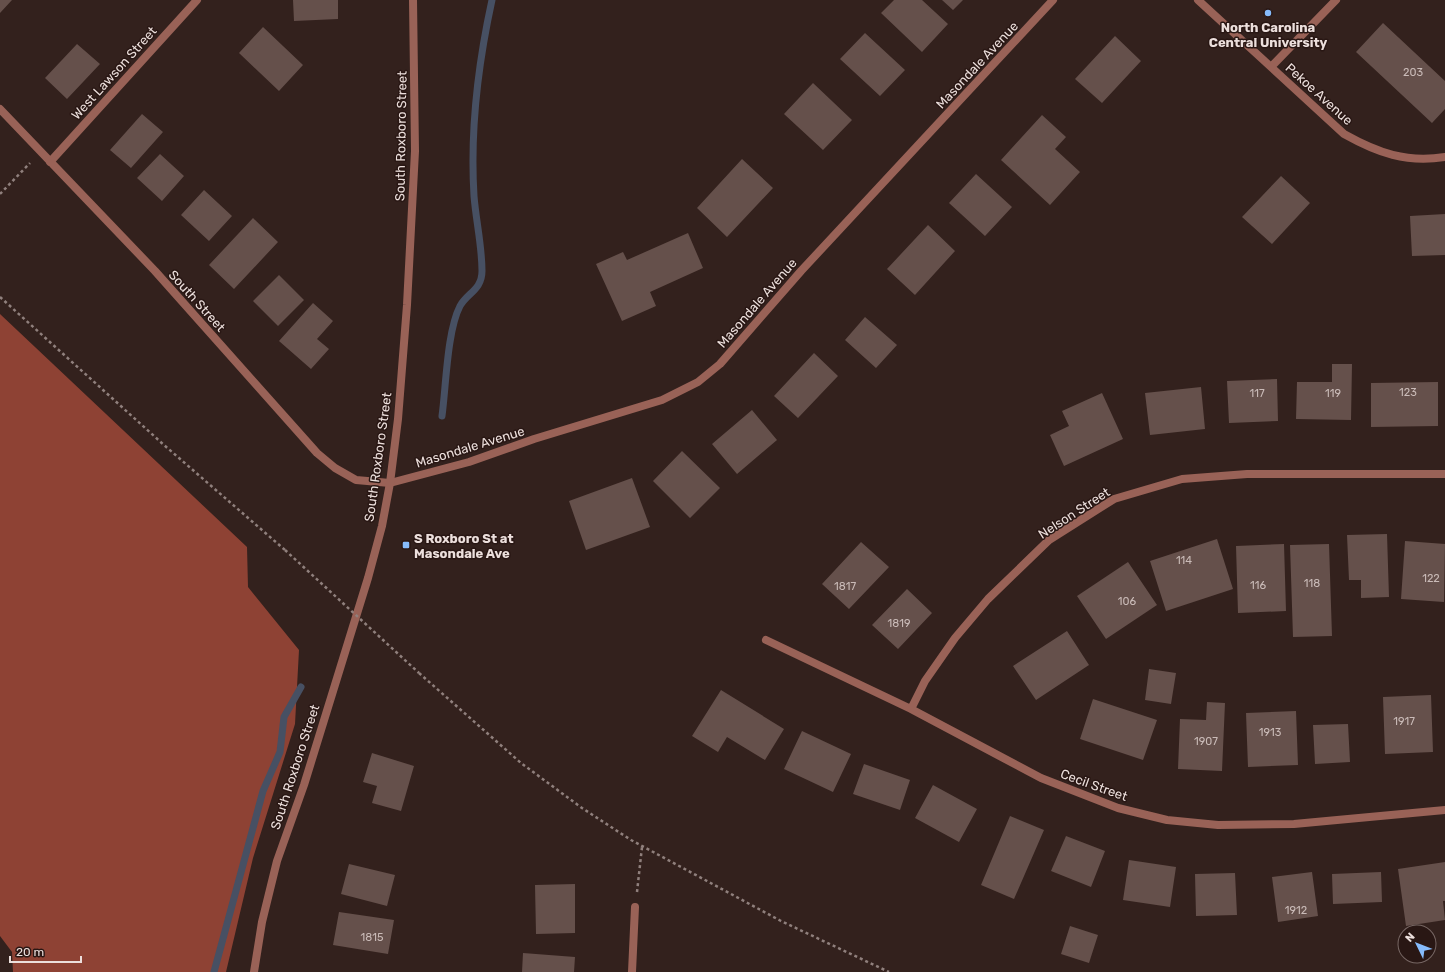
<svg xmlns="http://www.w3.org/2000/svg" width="1445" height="972" viewBox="0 0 1445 972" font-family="Rubik,sans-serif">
  <rect width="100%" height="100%" fill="#33211d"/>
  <!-- forest -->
  <path fill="#8e4234" d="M0 314 247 547 248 587 299 650 295 724 253 858 226 972H13L12 952 0 936Z"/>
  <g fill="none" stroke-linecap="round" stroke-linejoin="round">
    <!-- stream -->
    <path stroke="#475063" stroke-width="7" d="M442 416C446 387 447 331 460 306 467 293 482 290 482 271 482 246 476 221 474 196 470 131 478 64 492 0
      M214 972 263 791 280 752 284 717 301 687"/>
  </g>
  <!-- building -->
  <path fill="#65504b" d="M0 0H12L0 13Z
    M293 0H338V19L294 21Z
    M894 0H922L948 24 922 52 881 13Z
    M942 0H963L953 10Z
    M1383 23 1445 81V109L1432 123 1356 52Z
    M263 27 303 65 279 91 239 53Z
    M865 33 905 70 880 96 840 59Z
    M1115 36 1141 61 1102 103 1075 79Z
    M77 44 100 64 67 99 45 78Z
    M813 83 852 120 823 150 784 114Z
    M142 114 163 132 131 168 110 150Z
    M1042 115 1066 137 1055 149 1080 172 1050 205 1001 160Z
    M160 154 184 176 162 201 137 178Z
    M742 159 773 188 727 237 697 208Z
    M976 174 1012 207 985 236 949 203Z
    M1281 176 1310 203 1272 244 1242 217Z
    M204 190 232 216 209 241 181 215Z
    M1445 214V255L1412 256 1410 216Z
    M253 218 278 242 234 289 209 265Z
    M928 225 955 251 915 295 887 269Z
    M688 233 703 268 650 292 656 306 622 321 596 264 623 252 627 260Z
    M279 275 304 300 278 326 253 301Z
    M313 303 333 321 317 339 329 349 311 369 279 341Z
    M865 317 897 345 876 368 845 340Z
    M814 353 838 376 798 418 774 396Z
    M1332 364H1352L1351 420 1296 419 1297 382H1332Z
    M1277 379 1278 421 1229 423 1227 381Z
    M1438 382V426L1371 427V383Z
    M1201 387 1205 429 1150 435 1145 393Z
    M1102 393 1123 439 1064 466 1050 435 1069 426 1062 411Z
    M752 410 777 440 737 474 712 444Z
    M682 451 720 488 690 518 653 481Z
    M632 478 650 527 586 550 569 501Z
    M1387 534 1389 597 1361 598V580H1349L1347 535Z
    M1217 539 1233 589 1166 611 1150 561Z
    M1405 541 1445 544 1444 602 1401 599Z
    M861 542 889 567 849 609 822 584Z
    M1284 544 1286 611 1238 613 1236 546Z
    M1329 544 1332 636 1293 637 1290 545Z
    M1128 562 1157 605 1106 639 1077 596Z
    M907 589 932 613 898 649 872 625Z
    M1067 631 1089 665 1036 700 1013 666Z
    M1149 669 1176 673 1171 704 1145 700Z
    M721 690 784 729 765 760 727 737 718 752 692 736Z
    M1431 695 1433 752 1385 754 1383 697Z
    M1093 699 1157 720 1143 760 1080 739Z
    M1207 702 1225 703 1222 771 1178 769 1180 719 1206 720Z
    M1296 711 1298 765 1248 767 1246 713Z
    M1348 724 1350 762 1315 764 1313 725Z
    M802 731 851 754 833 792 784 769Z
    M372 753 414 766 401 811 372 803 377 786 363 782Z
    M864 764 910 780 900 810 853 794Z
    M933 785 977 809 959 842 915 818Z
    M1010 816 1044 830 1014 899 981 885Z
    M1066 836 1105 851 1091 887 1051 871Z
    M1129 860 1176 867 1170 907 1123 900Z
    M1445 862V901H1443L1445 920 1406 926 1398 869Z
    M349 864 395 875 387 906 341 894Z
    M1312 872 1318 916 1278 922 1272 877Z
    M1381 872 1382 902 1333 904 1332 874Z
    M1235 873 1237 915 1196 916 1195 874Z
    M575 884V933L536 934 535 885Z
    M339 912 394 920 388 954 333 945Z
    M1070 926 1098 935 1089 963 1061 954Z
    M523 953 575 957 574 972H522Z"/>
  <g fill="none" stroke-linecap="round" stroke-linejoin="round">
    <!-- path -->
    <path stroke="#90807d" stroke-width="2.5" stroke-dasharray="3 3" stroke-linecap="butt" d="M0 194 30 163
      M0 297 164 445 285 550
      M419 673 521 763 582 808 631 840 781 921 889 972
      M637 892 642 847"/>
    <!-- minor -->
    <path stroke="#996257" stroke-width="8" d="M1198 0 1344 134C1378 153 1406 163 1445 157
      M1271 67 1336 0
      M0 109 155 271 317 453 335 468 356 480 390 483 469 462 534 439 662 400 698 382 720 364 801 271 1053 0
      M50 162 197 0
      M766 640 911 709 1041 778 1118 808 1167 820 1218 825 1294 824 1445 810
      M911 709 925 681 955 638 988 599 1049 540 1114 499 1182 479 1247 474H1445
      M632 972 635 907"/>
    <!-- tertiary -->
    <path stroke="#996257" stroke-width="8" d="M254 972 262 922 277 861 304 785 368 578 382 526 390 483 398 419 407 305 415 151 413 0"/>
    <!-- path-bridge -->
    <path stroke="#90807d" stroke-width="2.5" stroke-dasharray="3 3" stroke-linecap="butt" d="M285 550 419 673"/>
  </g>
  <!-- markers -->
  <g fill="#86bbfb" stroke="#291714" stroke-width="1.5">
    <circle cx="1268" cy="13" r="4"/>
    <rect x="402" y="541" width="8" height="8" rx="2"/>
  </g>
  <g text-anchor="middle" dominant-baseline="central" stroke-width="3" stroke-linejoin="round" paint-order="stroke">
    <!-- number labels -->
    <g font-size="11" fill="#cabbb8">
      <text x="1413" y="72">203</text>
      <text x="1408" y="392">123</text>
      <text x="1257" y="393">117</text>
      <text x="1333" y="393">119</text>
      <text x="1184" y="560">114</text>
      <text x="1431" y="578">122</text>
      <text x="1312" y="583">118</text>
      <text x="1258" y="585">116</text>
      <text x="845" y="586">1817</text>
      <text x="1127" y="601">106</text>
      <text x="899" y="623">1819</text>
      <text x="1404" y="721">1917</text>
      <text x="1270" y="732">1913</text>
      <text x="1206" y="741">1907</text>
      <text x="1296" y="910">1912</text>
      <text x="372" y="937">1815</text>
    </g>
    <!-- poi labels -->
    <g font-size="13" font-weight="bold" fill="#ecdfdc" stroke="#291714">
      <text x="1268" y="27">North Carolina<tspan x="1268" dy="15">Central University</tspan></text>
      <text x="414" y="538" text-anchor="start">S Roxboro St at<tspan x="414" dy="15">Masondale Ave</tspan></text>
    </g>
    <!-- street labels -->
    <g font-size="13" fill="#ecdfdc" stroke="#291714">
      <text transform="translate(977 65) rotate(-47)">Masondale Avenue</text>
      <text transform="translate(114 73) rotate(-48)">West Lawson Street</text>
      <text transform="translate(1319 94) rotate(42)">Pekoe Avenue</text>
      <text transform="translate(401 136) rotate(-89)">South Roxboro Street</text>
      <text transform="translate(197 301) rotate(48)">South Street</text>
      <text transform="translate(757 303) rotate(-49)">Masondale Avenue</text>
      <text transform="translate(470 447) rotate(-17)">Masondale Avenue</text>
      <text transform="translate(378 457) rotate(-82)">South Roxboro Street</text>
      <text transform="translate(1074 513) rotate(-33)">Nelson Street</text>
      <text transform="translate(295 767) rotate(-72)">South Roxboro Street</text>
      <text transform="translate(1094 785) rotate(20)">Cecil Street</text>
    </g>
  </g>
  <!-- north arrow -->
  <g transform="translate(1417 944) rotate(313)"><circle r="19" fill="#291714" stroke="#776764"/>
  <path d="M0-3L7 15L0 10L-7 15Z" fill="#86bbfb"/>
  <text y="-6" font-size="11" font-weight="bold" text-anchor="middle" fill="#ecdfdc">N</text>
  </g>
  <!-- scale -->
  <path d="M10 956v6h71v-6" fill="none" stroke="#ecdfdc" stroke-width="2"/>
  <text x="16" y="956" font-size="12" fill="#ecdfdc" stroke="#291714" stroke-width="3" paint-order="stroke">20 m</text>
</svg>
